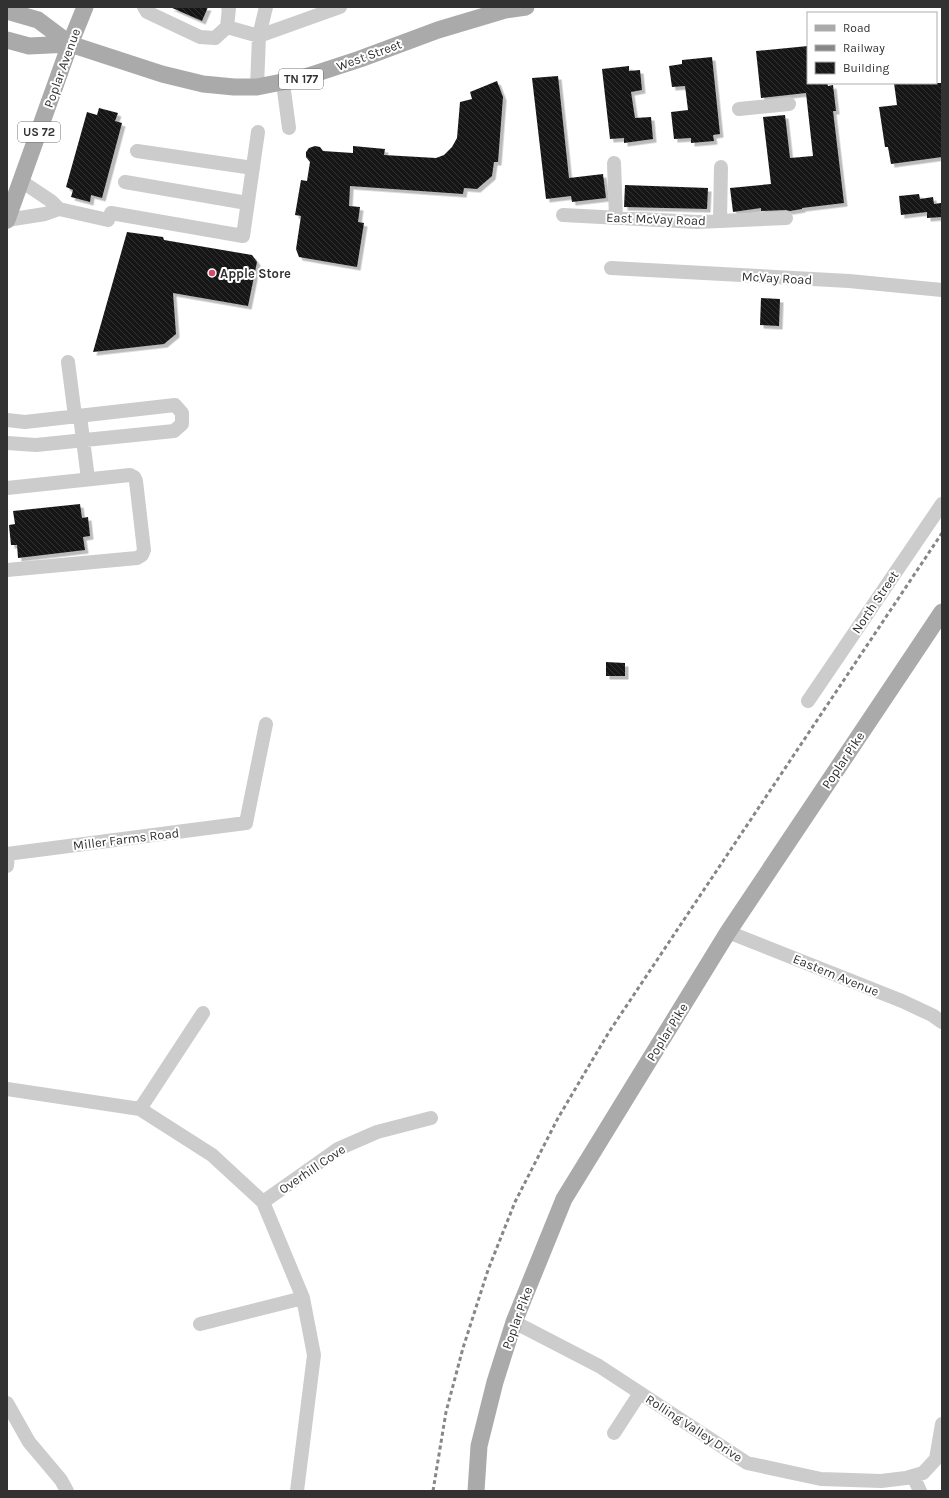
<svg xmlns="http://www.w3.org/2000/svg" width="949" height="1498" viewBox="0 0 949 1498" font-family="Karla,sans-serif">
  <defs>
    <pattern id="building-back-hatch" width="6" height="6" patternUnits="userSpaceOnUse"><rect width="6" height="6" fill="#191919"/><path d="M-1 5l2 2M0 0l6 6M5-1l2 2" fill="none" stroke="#323232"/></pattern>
    <filter id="shadow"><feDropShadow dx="3.5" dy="3.5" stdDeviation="0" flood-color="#0004"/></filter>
  </defs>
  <rect width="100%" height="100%" fill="#fff"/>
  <!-- building -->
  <path fill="url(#building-back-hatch)" filter="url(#shadow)" d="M170 7H208L202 21Z
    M808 46V83H827L828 86 833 85 836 111H833L844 203 802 208V209L790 211 786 210 761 211V208L733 212 730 188 771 184 763 117 785 115 790 158 813 156 806 93 761 98 756 51Z
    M712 57 720 134 713 135 714 141 691 143V138L674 139 671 112 688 110 685 86 672 87 669 66 682 64V60Z
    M629 66V71L640 70 642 90 631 92 635 118 651 117 653 139 624 143V138L610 139 602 69Z
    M558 76 569 178 603 174 606 198 572 202 571 196 546 199 532 78Z
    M497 81 503 97 498 162H494L492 176 477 189 464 188 463 194 350 186 349 206 360 207 358 222 364 223 357 267 299 257 296 249 301 216 295 215 301 180 307 181 310 162 306 157V152L309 148 315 146 320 147 323 151 353 153V146L385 149 384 155 436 158 444 155 452 147 457 138 460 102 472 99 470 92Z
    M894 83H942V157L891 164 888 147H885L879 107 897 105Z
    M99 108 118 113 115 121 122 123 102 198 91 195 90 202 71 197 73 190 66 187 87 112 97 115Z
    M625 185 708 188 707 209 624 207Z
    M919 194 920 199 933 197 934 204 941 203 942 217 927 218V212L901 215 899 196Z
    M127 232 163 237 164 240 252 255 257 262 248 306 173 293 176 334 164 344 93 352Z
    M761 298 780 299 779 326 760 325Z
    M80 504 82 518 88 517 90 536 83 537 85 550 18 558 17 545H11L9 525 15 524 13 511Z
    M606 662 625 663V676H606Z"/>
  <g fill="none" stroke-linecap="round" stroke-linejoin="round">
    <!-- minor -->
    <path stroke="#ccc" stroke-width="14" d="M144 7 147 12 200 37 215 38 227 27 229 8 228 7
      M227 27 259 36 340 7
      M283 83 289 128
      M257 87 259 36 266 7
      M739 109 789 104
      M137 151 253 168
      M614 163 616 218
      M21 181 51 201 59 209
      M125 182 247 203
      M111 213 243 236 258 132
      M563 215 697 222 720 221 721 167
      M7 220 45 214 59 209 108 220
      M720 221 786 218
      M611 268 849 281 942 290
      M68 362 75 416
      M80 416 88 479
      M7 420 25 422 175 405 182 413V424L174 431 36 445 7 443
      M7 488 130 475 134 477 136 481 144 550 142 555 137 558 7 570
      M808 701 942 504
      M7 854 246 823 266 724
      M7 866 8 854
      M728 932 902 1001 932 1015 942 1022
      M7 1089 140 1109 212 1155 263 1202 303 1298 314 1355 297 1491
      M140 1109 203 1013
      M263 1202 338 1149 377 1132 431 1118
      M514 1322 599 1366 747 1463 821 1479 881 1481 906 1478 923 1473 936 1459 942 1424
      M200 1324 303 1298
      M7 1403 29 1442 61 1480 67 1491
      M614 1433 640 1393
      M913 1476 920 1491"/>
    <!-- major -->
    <path stroke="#aaa" stroke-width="17" d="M7 11 38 20 70 44 162 74 203 84 234 87H257L302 78 360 59 438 30 505 10 526 7
      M7 40 29 46 70 44
      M7 220 70 44 85 7
      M476 1491 479 1446 495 1382 514 1322 564 1199 728 932 942 612"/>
    <!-- rail -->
    <path stroke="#878787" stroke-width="3" stroke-dasharray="4 3" stroke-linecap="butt" d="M433 1491 446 1412 463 1348 488 1270 515 1202 558 1118 609 1032 942 533"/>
  </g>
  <!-- markers -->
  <circle fill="#d14c6a" stroke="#fff" stroke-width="1.5" cx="212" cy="273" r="4"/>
  <g text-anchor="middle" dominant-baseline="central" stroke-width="4" stroke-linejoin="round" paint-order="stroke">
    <!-- shield labels -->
    <g fill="#fff" stroke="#707070" stroke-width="1">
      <rect x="279" y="69" width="44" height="20" rx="3"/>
      <rect x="18" y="122" width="42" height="20" rx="3"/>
    </g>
    <g font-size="12" font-weight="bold" fill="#323232">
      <text x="301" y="79">TN 177</text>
      <text x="39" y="132">US 72</text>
    </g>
    <!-- street labels -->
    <g font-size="13" fill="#323232" stroke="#fff">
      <text transform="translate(369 55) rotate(-20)">West Street</text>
      <text transform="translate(62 68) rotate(-70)">Poplar Avenue</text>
      <text transform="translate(656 219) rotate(2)">East McVay Road</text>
      <text transform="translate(777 278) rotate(3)">McVay Road</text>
      <text transform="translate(875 602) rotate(-56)">North Street</text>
      <text transform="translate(843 760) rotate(-56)">Poplar Pike</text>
      <text transform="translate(126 839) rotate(-7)">Miller Farms Road</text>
      <text transform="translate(836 975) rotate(22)">Eastern Avenue</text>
      <text transform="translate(667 1032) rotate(-58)">Poplar Pike</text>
      <text transform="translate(312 1169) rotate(-34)">Overhill Cove</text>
      <text transform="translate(517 1318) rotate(-70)">Poplar Pike</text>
      <text transform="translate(694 1428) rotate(33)">Rolling Valley Drive</text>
    </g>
    <!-- poi labels -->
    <g font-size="13" font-weight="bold" fill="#323232" stroke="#fff" text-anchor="start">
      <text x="220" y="273">Apple Store</text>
    </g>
  </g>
  <!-- border -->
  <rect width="949" height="1498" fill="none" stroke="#323232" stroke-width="16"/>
  <!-- legend -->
  <rect x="807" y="12" width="130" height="72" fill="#ffffff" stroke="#adadad"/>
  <rect x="815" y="25" width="20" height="6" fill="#aaaaaa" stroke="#adadad"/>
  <text x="843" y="32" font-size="12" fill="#323232">Road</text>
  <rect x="815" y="45" width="20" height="6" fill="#878787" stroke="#adadad"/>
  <text x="843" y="52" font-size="12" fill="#323232">Railway</text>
  <rect x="815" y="62" width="20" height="12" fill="url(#building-back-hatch)" stroke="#adadad"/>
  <text x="843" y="72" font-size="12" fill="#323232">Building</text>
</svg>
